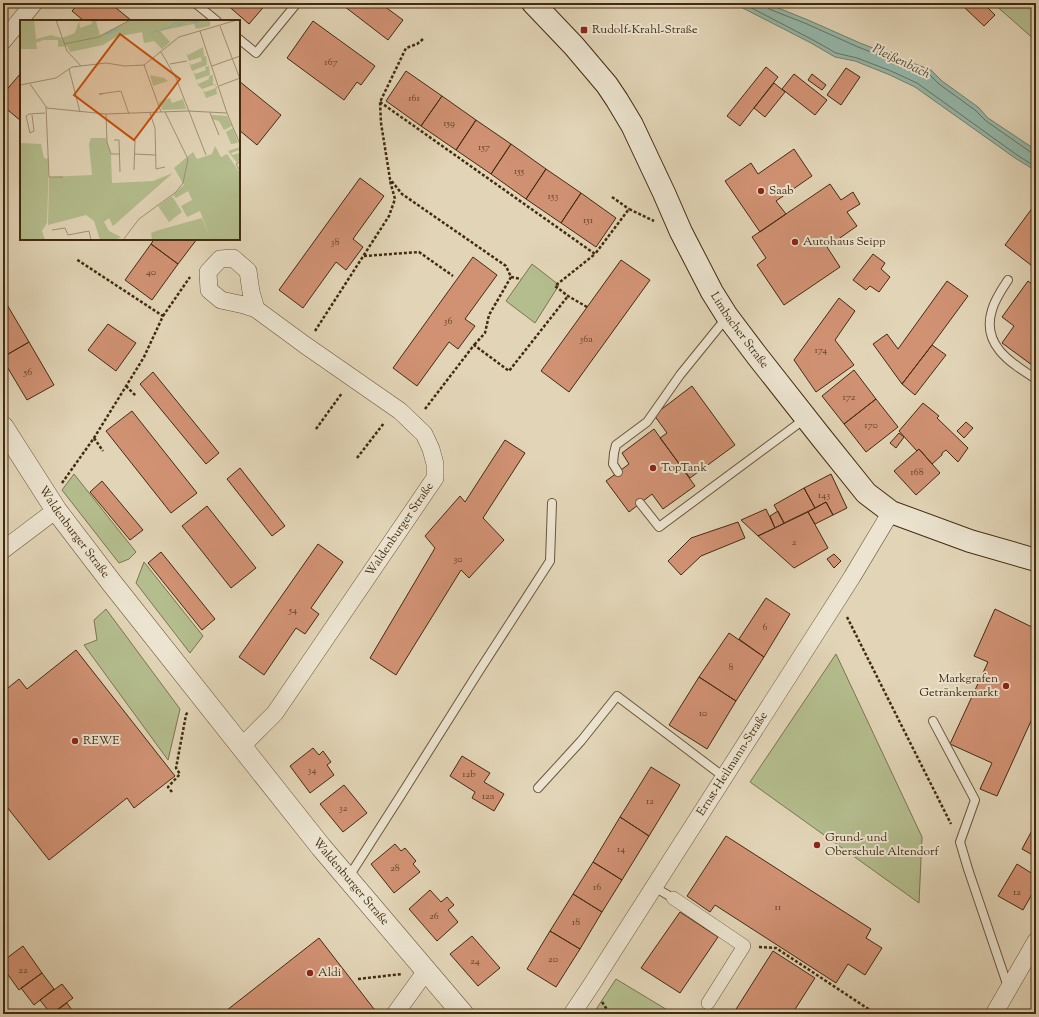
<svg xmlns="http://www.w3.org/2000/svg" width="1039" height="1017" viewBox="0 0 1039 1017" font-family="'Sorts Mill Goudy',serif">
  <rect width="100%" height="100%" fill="#e2d5b7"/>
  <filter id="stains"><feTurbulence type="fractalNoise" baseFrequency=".005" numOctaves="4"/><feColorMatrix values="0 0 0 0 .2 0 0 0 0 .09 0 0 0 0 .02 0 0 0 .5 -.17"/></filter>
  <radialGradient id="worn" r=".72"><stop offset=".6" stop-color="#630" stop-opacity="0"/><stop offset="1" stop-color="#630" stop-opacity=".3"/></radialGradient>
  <!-- green -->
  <path fill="#b4bd8e" stroke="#7c744e" d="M993 3H1036V41Z
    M532 264 559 285 535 323 506 301Z
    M74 474 136 552 129 559 119 563 62 490Z
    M144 562 203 636 190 653 136 583Z
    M106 609 180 709 168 760 84 645 97 640 94 620Z
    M836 654 922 837 919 903 750 782Z
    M616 979 674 1014H593Z"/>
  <!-- water -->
  <path fill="#95b9ac" stroke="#74806d" d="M733 3H766L808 20 860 43 931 70 942 81 978 107 988 118 1036 150V171L1015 158 915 87 890 75 855 61 835 57 811 43Z"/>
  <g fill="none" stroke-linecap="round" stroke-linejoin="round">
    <!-- shore -->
    <path stroke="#6c725e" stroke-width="1" d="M742 3 813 40 836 53 857 58 891 71 917 83 1017 155 1036 167
      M766 3V6L769 9 807 24 858 47 929 74 939 84 975 110 986 121 1032 153H1036"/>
  </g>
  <!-- building -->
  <path fill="#d19274" stroke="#432b0f" d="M79 3H110L132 21H84L72 11Z
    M225 3H267L249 24Z
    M340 3H380L403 20 388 40Z
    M970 3H983L995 15 984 26 965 8Z
    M313 21 375 66 361 85 357 82 344 100 287 58Z
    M766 67 778 77 740 126 727 116Z
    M846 68 860 77 841 105 827 95Z
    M406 71 442 96 421 126 386 101Z
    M21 73V121L3 106V94Z
    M794 74 827 100 815 115 782 89Z
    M812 74 826 85 822 90 808 80Z
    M239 81 281 115 257 145 239 130Z
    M774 83 785 92 765 117 754 108Z
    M442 96 476 120 456 150 421 126Z
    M476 120 511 144 491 174 456 150Z
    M511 144 546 169 526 199 491 174Z
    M794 149 812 176 776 201 786 214 760 232 725 181 751 163 758 174Z
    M546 169 581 193 561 223 526 199Z
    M360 178 384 196 353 239 363 247 346 270 336 262 303 308 279 290Z
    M830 184 841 200 853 192 860 204 847 212 857 226 827 247 840 267 784 305 757 265 766 258 752 237Z
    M581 193 616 218 596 247 561 223Z
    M1036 203V269L1005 245Z
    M154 239H197L178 264 151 244Z
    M151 244 178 264 152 300 125 280Z
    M873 254 885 263 881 269 890 277 879 292 870 286 866 290 853 280Z
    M473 257 497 275 465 319 475 326 458 349 449 342 417 386 393 368Z
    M621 260 650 280 569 392 541 371Z
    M947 281 968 296 932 345 902 384 873 344 887 334 898 349Z
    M1028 281 1036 287V368L1002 343 1014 326 1002 317Z
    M839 298 855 311 835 340 854 365 816 392 794 360Z
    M6 303 29 342 3 357V305Z
    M108 324 136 343 116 371 88 350Z
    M29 342 54 385 27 400 3 360V357Z
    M932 345 946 355 915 395 902 384Z
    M854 370 876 399 844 424 822 396Z
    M153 372 219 453 206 464 140 384Z
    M692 386 735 445 690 478 660 438 667 433 654 415Z
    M876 399 898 427 866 452 844 424Z
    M923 403 939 416 937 418 968 448 958 462 946 450 942 453V455L932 464 919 449 917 451 899 431Z
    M132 411 197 493 171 513 106 431Z
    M966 422 973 428 964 438 957 431Z
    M654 429 695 486 663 509 652 494 629 512 606 481 629 464 622 453Z
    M899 433 904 437 896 448 890 443Z
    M505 440 525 453 483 518 504 540 469 578 461 570 396 675 370 658 435 548 425 536 460 496 465 502Z
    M919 449 940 473 916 495 894 471Z
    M240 468 285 526 272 536 227 479Z
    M831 474 847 508 833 515 826 502 815 508 804 488Z
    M102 481 143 530 130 540 90 492Z
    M804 488 815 508 784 523 774 505Z
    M826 502 833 515 815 524 808 512Z
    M207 506 256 568 231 588 182 526Z
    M766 509 775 528 758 536 741 520Z
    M778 511 784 523 775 528 770 516Z
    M808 512 828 548 794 568 758 536Z
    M738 522 745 538 701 556 681 575 668 561 691 538Z
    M318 544 343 562 311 608 319 614 305 634 296 628 264 675 239 657Z
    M161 552 215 619 202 630 148 563Z
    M834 554 841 561 834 568 827 559Z
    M766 598 790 614 764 657 739 639Z
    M995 609 1036 629V710L997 796 980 789 992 763 950 744 988 662 974 656Z
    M729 633 764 657 736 701 699 677Z
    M76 650 175 776 134 808 127 798 49 860 3 802V707L8 704 3 698V692L19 679 27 689Z
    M699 677 736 701 707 749 669 725Z
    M313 748 319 755 323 751 331 762 327 765 334 775 310 793 290 766Z
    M462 756 490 773 484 782 504 794 494 811 472 798 475 792 450 776Z
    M651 767 680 785 649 836 620 817Z
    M344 785 367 813 343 832 320 804Z
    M620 817 649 836 622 880 593 862Z
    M1036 823V857L1022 849Z
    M726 836 871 929 866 938 882 948 865 975 848 964 836 983 715 905 710 912 687 896Z
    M395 844 401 851 405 848 416 861 413 864 420 872 394 893 371 864Z
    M593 862 622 880 602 912 573 894Z
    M1017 864 1036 876V887L1023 910 998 896Z
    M430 890 441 902 447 897 454 905 448 910 458 922 437 941 409 909Z
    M573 894 602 912 580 949 550 931Z
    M680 912 718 937 680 993 641 968Z
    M550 931 580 949 556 987 527 969Z
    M472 936 500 968 478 986 450 954Z
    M319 938 374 1009 371 1014H222Z
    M23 946 42 973 19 990 3 968V961Z
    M773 951 815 978 792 1014H733Z
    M42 973 54 989 34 1005 21 988Z
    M62 984 73 998 51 1014 40 1000Z
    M67 1003 74 1013 72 1014H52Z"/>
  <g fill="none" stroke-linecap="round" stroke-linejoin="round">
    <defs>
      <path id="service" d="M195 3 217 21
        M239 39 256 53 297 3
        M1008 280C1002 289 995 299 992 310 981 345 1011 363 1036 379
        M618 472 613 464 614 453 616 445 647 422 680 375 727 317
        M640 503 659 527 806 418
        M933 721 975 800 960 842 968 869 1008 987
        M538 788 581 741 617 696 724 777
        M348 878 401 795 479 671 550 561 552 503
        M654 887 673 898"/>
      <path id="pedestrian" d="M673 898 744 946 708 1003"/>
      <g id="minor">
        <path d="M3 41 34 3"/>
        <path d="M3 550 56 510"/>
        <path id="s1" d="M241 747 275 713 435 478V464L431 449 424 434 400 411 305 345 256 309 244 305 221 300 209 290 208 272 220 259 233 258 248 271 251 292 256 309"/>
        <path d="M395 1014 426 971"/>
        <path id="s2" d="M572 1014 592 984 852 577 891 512"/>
        <path d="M994 1014 1036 941"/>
      </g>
      <g id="tertiary">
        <path id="s3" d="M3 427 56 510 111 582 321 847 463 1014"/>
      </g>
      <g id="secondary">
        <path id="s4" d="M533 3 574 46 607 85 617 100 632 125 664 193 681 232 712 292 727 316 758 357 821 437 866 493 891 512 970 541 1036 560"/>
      </g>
    </defs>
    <!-- service casing -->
    <use href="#service" stroke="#6b5639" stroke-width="10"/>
    <!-- pedestrian casing -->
    <use href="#pedestrian" stroke="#6b5639" stroke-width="14"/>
    <!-- minor casing -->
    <use href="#minor" stroke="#6b5639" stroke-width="18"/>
    <!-- tertiary casing -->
    <use href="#tertiary" stroke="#6b5639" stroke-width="22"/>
    <!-- secondary casing -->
    <use href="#secondary" stroke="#432b0f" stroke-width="24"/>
    <!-- path -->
    <path stroke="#432b0f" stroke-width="2.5" stroke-dasharray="3 2" stroke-linecap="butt" d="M423 39 417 44 406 48 380 102 381 123 390 179 402 194 506 266 511 277 489 315 485 333 474 345
      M380 102 595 254 629 209 654 221
      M612 197 629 209
      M364 256 419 252 453 276
      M511 277 521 279
      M587 307 568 296 555 286 595 254
      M163 316 190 277
      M315 331 389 216 395 199 390 181
      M126 386 136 396
      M425 409 474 345 509 371 568 296
      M316 429 342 393
      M94 438 103 451
      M357 458 384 423
      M62 483 94 438 144 357 163 316 76 259
      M847 617 951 824
      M172 792 168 787 180 774 176 768 186 715 188 711
      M759 947 776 948 876 1014
      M358 979 402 974
      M602 1002 610 1014"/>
    <!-- service -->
    <use href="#service" stroke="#ece4d0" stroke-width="8"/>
    <!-- pedestrian -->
    <use href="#pedestrian" stroke="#ece4d0" stroke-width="13"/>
    <!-- minor -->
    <use href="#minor" stroke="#ece4d0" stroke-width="17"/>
    <!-- tertiary -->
    <use href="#tertiary" stroke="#ece4d0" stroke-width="21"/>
    <!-- secondary -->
    <use href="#secondary" stroke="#ece4d0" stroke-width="22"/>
  </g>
  <!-- markers -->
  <g fill="#8f2418" stroke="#ece4d0" stroke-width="1.5">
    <rect x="580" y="26" width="8" height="8" rx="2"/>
    <circle cx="761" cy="191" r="4"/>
    <circle cx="795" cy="242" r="4"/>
    <circle cx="653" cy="468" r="4"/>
    <circle cx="1006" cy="686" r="4"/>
    <circle cx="75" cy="741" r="4"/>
    <circle cx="817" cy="845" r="4"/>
    <circle cx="310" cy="973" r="4"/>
  </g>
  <g text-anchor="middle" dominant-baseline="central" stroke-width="4" stroke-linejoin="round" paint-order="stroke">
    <!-- number labels -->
    <g font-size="10" fill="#664528">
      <text x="331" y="62">167</text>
      <text x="414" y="98">161</text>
      <text x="449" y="123">159</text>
      <text x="484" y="147">157</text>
      <text x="519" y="171">155</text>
      <text x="553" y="196">153</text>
      <text x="588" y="220">151</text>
      <text x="335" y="242">38</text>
      <text x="151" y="272">40</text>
      <text x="448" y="321">36</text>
      <text x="586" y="339">36a</text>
      <text x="821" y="350">174</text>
      <text x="28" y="372">56</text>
      <text x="849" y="397">172</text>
      <text x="871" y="425">170</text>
      <text x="917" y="472">168</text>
      <text x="824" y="495">143</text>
      <text x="794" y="542">2</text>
      <text x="458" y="559">30</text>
      <text x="293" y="610">54</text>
      <text x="765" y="627">6</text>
      <text x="731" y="667">8</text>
      <text x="703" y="713">10</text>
      <text x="312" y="770">34</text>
      <text x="469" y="774">12b</text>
      <text x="488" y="796">12a</text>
      <text x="650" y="801">12</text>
      <text x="343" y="808">32</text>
      <text x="621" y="849">14</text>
      <text x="395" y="868">28</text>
      <text x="597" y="887">16</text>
      <text x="1017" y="892">12</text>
      <text x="778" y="907">11</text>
      <text x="434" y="916">26</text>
      <text x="576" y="922">18</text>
      <text x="553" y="959">20</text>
      <text x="475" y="961">24</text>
      <text x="23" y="970">22</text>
    </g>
    <!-- poi labels -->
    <g font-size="12" fill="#432b0f" stroke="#ece4d0" text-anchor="start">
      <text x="592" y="30">Rudolf-Krahl-Straße</text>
      <text x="769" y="191">Saab</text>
      <text x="803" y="242">Autohaus Seipp</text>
      <text x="661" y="468">TopTank</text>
      <text x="998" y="679" text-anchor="end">Markgrafen<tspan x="998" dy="14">Getränkemarkt</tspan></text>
      <text x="83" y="741">REWE</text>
      <text x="825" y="838">Grund- und<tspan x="825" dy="14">Oberschule Altendorf</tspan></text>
      <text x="318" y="973">Aldi</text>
    </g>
    <!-- street labels -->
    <g font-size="12" fill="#432b0f" stroke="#ece4d0">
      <text stroke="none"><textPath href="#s4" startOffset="390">Limbacher Straße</textPath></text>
      <text stroke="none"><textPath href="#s1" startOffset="270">Waldenburger Straße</textPath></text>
      <text stroke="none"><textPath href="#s3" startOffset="127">Waldenburger Straße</textPath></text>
      <text stroke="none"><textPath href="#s2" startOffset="297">Ernst-Heilmann-Straße</textPath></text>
      <text stroke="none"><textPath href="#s3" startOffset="573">Waldenburger Straße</textPath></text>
    </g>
    <!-- water labels -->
    <g font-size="13" font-style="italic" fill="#53472e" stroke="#ece4d0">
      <text transform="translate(901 62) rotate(26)">Pleißenbach</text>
    </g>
  </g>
  <!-- overview -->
  <g transform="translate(20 20)">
    <rect width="220" height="220" fill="#e2d5b7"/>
    <path d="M6 0H14L16 19 31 15 42 18 55 13 59 1 60 8 72 4 71 0H80L76 2 80 15 110 0H190V6L176 9 174 4 140 11 150 22 142 29 134 21 124 23 122 12 96 17 83 25 50 32 47 26 38 27V20H23L16 23 17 29H0V2ZM183 27 184 36 169 41 166 33 168 35ZM186 36 187 45 172 51 169 42 171 45 182 41 181 37ZM189 46 190 55 176 60 173 51 175 54 186 50 185 47ZM130 55 144 58 148 61 133 66ZM193 55V64H196L182 69 178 65 176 61 178 64 189 59V56ZM195 65 198 68 196 69 197 74 186 78 183 70 185 72 196 68ZM150 78 152 83 163 79 166 89 142 90 139 82ZM191 95 207 96 212 106 204 110 199 101 192 99ZM213 108 218 123 211 124 206 112ZM71 118H86L91 135 92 163 133 161 153 153 93 206 89 198 84 202 89 211 101 217 96 220H80L74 201 66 195 28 205 29 157 72 155 69 124ZM0 123 21 124 24 138 29 139 27 203 22 211 25 220H0ZM195 126 201 137 207 134 220 153V220H191L180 191 167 197 161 186 172 180 168 171 156 178 153 175 164 165 154 148 173 132 177 139 192 134ZM220 127V130L211 133 212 135 220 133V140L217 143 208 131ZM152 176 162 192 149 202 138 186ZM182 198 191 220H132L131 213 139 210Z" fill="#b4bd8e"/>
    <path d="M164 0H180L177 4 166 1 160 6 156 3 150 8 121 16 151 6 154 2 161 3Z" fill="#95b9ac"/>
    <path fill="none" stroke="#95b9ac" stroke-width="2" d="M85 15 99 9"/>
    <path fill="none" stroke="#a29174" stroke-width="1" d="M36 0 47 31 61 46M200 6 220 59M180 11 207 93M44 24 79 17 110 0M141 32 156 58 186 135M150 44 167 41M124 45 141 92M192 46 220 36M49 49 60 92M10 64 27 88 86 94 168 91 207 93 220 124M0 65 36 58 52 47 86 43 105 46 124 45 159 17 217 0M199 66 220 58M83 74H79L101 71 109 94M26 87 29 157H43M130 93 135 108 136 149 145 147M190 93 199 115M86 94 87 122 91 134H99M12 95 14 111 10 113 6 96 9 94 25 93M94 120H99L100 152M114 134 135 135M220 142 216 144 220 151M114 150 115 120M32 210 45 208 48 215 69 211 71 220M103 220 119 199 156 172 163 163 168 139 145 92"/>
    <path fill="#c7500d" fill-opacity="0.15" stroke="#c7500d" stroke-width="2" d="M100 14 160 59 114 120 54 75Z"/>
    <rect width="220" height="220" fill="none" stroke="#432b0f" stroke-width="2"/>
  </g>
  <!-- margin -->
  <rect width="1039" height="1017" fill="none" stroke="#e2d5b7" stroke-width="16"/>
  <rect x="4" y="4" width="1031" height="1009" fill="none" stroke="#432b0f" stroke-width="2"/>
  <rect x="8" y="8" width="1023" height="1001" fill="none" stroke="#432b0f"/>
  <rect width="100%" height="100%" filter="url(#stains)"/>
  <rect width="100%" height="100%" fill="url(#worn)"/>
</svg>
